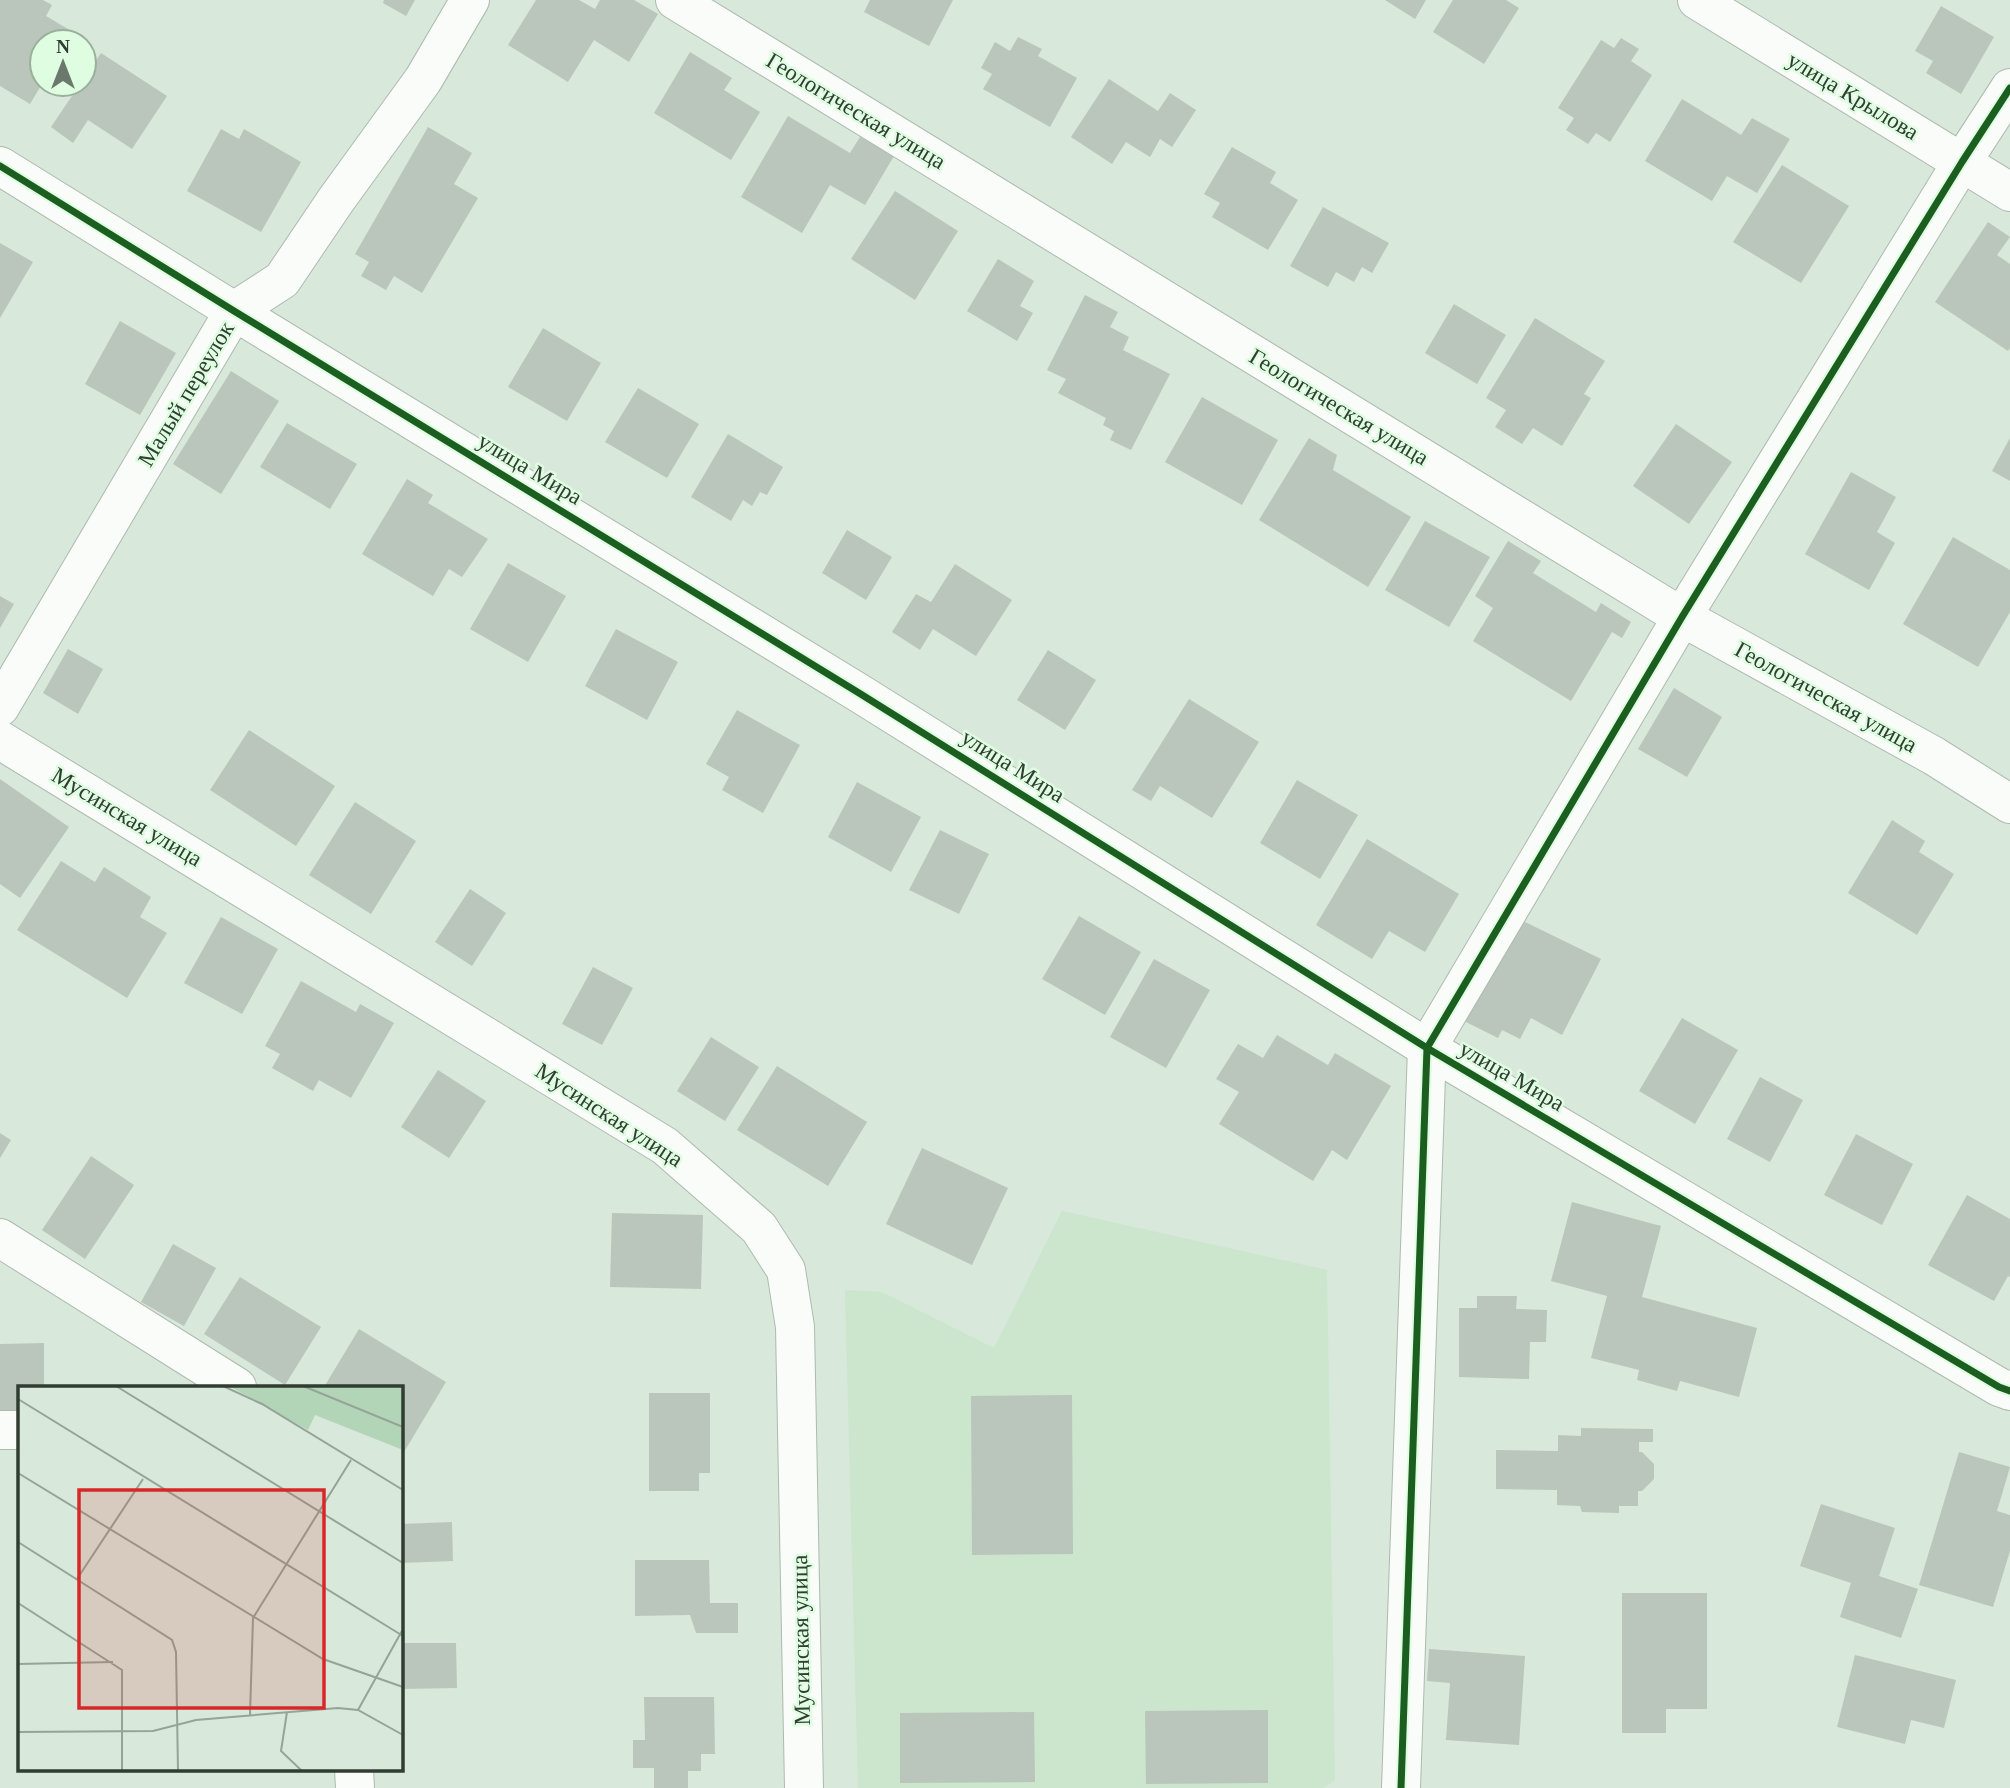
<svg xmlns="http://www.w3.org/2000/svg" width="2010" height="1788" viewBox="0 0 2010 1788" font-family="Georgia,serif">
  <rect width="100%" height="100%" fill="#d8e8da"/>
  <!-- built -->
  <path fill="#cbe6cd" d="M1062 1211 1327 1270 1335 1780 1323 1788H858L845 1290 882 1292 994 1348Z"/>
  <!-- building -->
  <path fill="#bac6bb" d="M0 0H43L52 5 46 16 73 32 67 42H42V84L30 104 0 86Z
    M384 0H415L406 16 383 3Z
    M536 0H579L595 9 600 0H634L658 14 629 62 594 40 568 82 508 45Z
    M870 0H953L929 46 864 12Z
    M1385 0H1426L1415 19Z
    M1453 0H1506L1519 8 1484 64 1433 32Z
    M1941 6 1994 37 1961 94 1926 73 1933 61 1915 51Z
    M1018 37 1042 49 1038 56 1077 78 1050 127 983 89 992 74 981 68 995 42 1010 51Z
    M1621 38 1639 49 1631 61 1652 75 1610 142 1596 133 1588 144 1566 130 1574 118 1558 108 1601 40 1614 48Z
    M690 52 732 78 724 90 760 112 731 160 654 113Z
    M101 53 167 96 132 149 88 120 73 143 51 127 80 84H84V78Z
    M1109 79 1158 111 1170 93 1196 110 1172 147 1160 139 1150 157 1126 142 1112 164 1071 137Z
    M1682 99 1741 135 1752 118 1790 139 1757 193 1727 176 1712 201 1645 161Z
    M788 116 850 153 860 137 894 156 865 205 830 185 802 233 741 197Z
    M428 127 472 153 454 184 478 198 422 293 394 276 386 290 361 276 369 262 355 254Z
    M221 129 239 139 244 129 301 162 261 232 187 191Z
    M1232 147 1276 172 1270 183 1298 200 1268 250 1212 217 1220 203 1204 194Z
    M1782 165 1849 206 1801 283 1733 242Z
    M895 191 958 231 915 300 851 259Z
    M1323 207 1389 243 1372 273 1362 267 1354 282 1336 272 1328 287 1290 266Z
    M1988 222 2010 237 1997 255 2010 264V348L2008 351 1935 302Z
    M0 243 33 262 0 318Z
    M998 259 1034 281 1020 306 1033 313 1017 341 967 311Z
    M1085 295 1118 312 1110 327 1129 337 1123 350 1170 374 1131 450 1110 440 1114 431 1103 425 1106 418 1058 393 1066 379 1047 370Z
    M1454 304 1506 335 1477 384 1425 353Z
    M1535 318 1605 361 1584 394 1591 398 1562 446 1533 428 1522 444 1495 427 1506 410 1486 398Z
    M120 321 176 353 140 415 85 384Z
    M543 328 601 363 567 421 508 387Z
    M231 371 279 401 221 494 173 464Z
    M638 388 699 424 667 478 605 442Z
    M1202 397 1278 440 1242 505 1165 462Z
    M287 423 357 464 330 509 260 467Z
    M1676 424 1732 462 1689 524 1633 486Z
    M728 434 783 467 767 495 760 492 752 506 743 500 731 521 691 497Z
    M1309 438 1337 455 1333 470 1411 517 1368 587 1259 520Z
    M2010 438V481L1992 471Z
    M1851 472 1896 497 1877 532 1895 543 1869 590 1805 554Z
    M407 479 433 495 428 503 488 539 462 577 449 569 433 596 362 554Z
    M1425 521 1490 557 1449 627 1385 590Z
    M847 530 892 557 866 600 822 573Z
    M1953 537 2010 570V612L1978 667 1903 624Z
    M1508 541 1541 561 1533 573 1596 612 1601 603 1631 622 1622 638 1612 632 1571 701 1473 641 1493 608 1475 596Z
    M508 563 566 596 528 662 470 629Z
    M955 564 1012 600 976 656 933 629 920 650 892 632 916 594 931 602Z
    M0 596 14 604 0 628Z
    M616 629 678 662 647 720 585 686Z
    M68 649 103 669 78 714 43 693Z
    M1048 650 1096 680 1065 730 1017 700Z
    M1674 688 1722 717 1687 777 1638 749Z
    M1189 699 1259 742 1212 818 1160 786 1151 801 1132 790Z
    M737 710 800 745 763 813 722 790 729 777 706 764Z
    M249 730 335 786 296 846 210 790Z
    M0 779 69 827 20 898 0 884Z
    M1297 780 1358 815 1320 879 1260 843Z
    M857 782 921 817 891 872 828 837Z
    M355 802 416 841 371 914 309 875Z
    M1892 820 1925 841 1919 852 1954 874 1917 935 1848 893Z
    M940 830 989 854 959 914 909 890Z
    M1367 839 1459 894 1425 952 1389 931 1372 959 1316 925Z
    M61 861 95 882 104 867 151 897 140 917 167 933 127 998 17 930Z
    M470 889 506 913 472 966 435 942Z
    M1079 916 1141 952 1105 1015 1042 979Z
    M221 917 278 949 242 1014 184 983Z
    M1515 917 1601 959 1562 1035 1531 1018 1520 1039 1502 1030 1498 1038 1462 1020Z
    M1154 959 1210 990 1166 1068 1110 1037Z
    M593 967 633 988 602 1045 562 1024Z
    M301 981 356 1012 360 1004 394 1023 351 1098 319 1080 313 1091 272 1068 280 1054 265 1046Z
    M1682 1018 1738 1050 1695 1124 1639 1091Z
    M1277 1035 1328 1065 1335 1053 1391 1086 1347 1160 1332 1150 1313 1181 1219 1124 1239 1092 1216 1079 1238 1044 1263 1058Z
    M711 1037 759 1067 725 1121 677 1091Z
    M777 1066 867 1122 828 1186 737 1130Z
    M438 1070 486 1101 449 1158 401 1127Z
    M1760 1077 1803 1100 1770 1162 1727 1139Z
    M0 1133 11 1140 0 1158Z
    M1856 1134 1913 1164 1882 1225 1824 1195Z
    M922 1148 1008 1188 972 1265 886 1224Z
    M91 1156 134 1185 85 1259 42 1230Z
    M1967 1195 2010 1219V1277L2008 1276 1994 1301 1928 1265Z
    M1572 1202 1661 1226 1642 1297 1757 1328 1739 1397 1680 1381 1677 1391 1637 1380 1639 1370 1591 1358 1607 1296 1551 1281Z
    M612 1213 703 1215 701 1289 610 1287Z
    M173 1244 216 1268 184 1326 141 1302Z
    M240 1277 321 1327 285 1385 204 1334Z
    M1477 1296H1517L1516 1309 1547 1310 1546 1342H1530L1529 1379 1459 1377V1308H1477Z
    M359 1329 446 1382 401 1457V1387H324Z
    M44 1343V1387H19V1410H0V1344Z
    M649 1393H710V1473H699V1491H649Z
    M1072 1395 1073 1554 972 1555 971 1396Z
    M1581 1428 1653 1429V1442H1639V1452H1642L1654 1464V1479L1642 1491H1638V1506H1619V1513L1582 1512 1580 1506 1557 1505V1490L1496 1489V1450L1558 1451V1435L1581 1436Z
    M1959 1452 2010 1467 1997 1511 2010 1515V1551L1993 1607 1919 1585Z
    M1821 1504 1895 1528 1879 1576 1918 1589 1901 1638 1840 1617 1851 1583 1800 1566Z
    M452 1522 453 1561 401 1563V1524Z
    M635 1560H709L710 1603H738V1633H696L690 1615 635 1616Z
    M1622 1593H1707V1709H1666V1733H1622Z
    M401 1643H456L457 1688 401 1689Z
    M1429 1649 1525 1656 1519 1745 1446 1740 1450 1683 1427 1681Z
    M1855 1655 1956 1680 1944 1728 1911 1720 1905 1744 1837 1727Z
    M644 1697H714L715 1754H701V1771H688V1788H654V1768H633V1740H645Z
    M1268 1710V1783L1146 1784 1145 1711Z
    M1034 1712 1035 1782 900 1783V1713Z"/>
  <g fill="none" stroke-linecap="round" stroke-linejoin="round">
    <defs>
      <path id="street" d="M675 0 1682 617 1934 756 2010 804
        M1697 0 2010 192
        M0 166 234 311 859 693 1427 1048 1999 1387 2010 1391
        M0 707 234 311 282 280 336 200 423 80 470 0
        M0 740 665 1146 759 1228 786 1270 795 1327 804 1788
        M0 1238 237 1387
        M0 1430H19
        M354 1769 355 1788
        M1401 1788 1427 1048 1682 617 1962 162 2010 88"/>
    </defs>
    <!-- street casing -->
    <use href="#street" stroke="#adbaaf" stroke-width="40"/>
    <!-- street -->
    <use href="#street" stroke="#f9fcf9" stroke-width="38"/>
    <defs>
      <path id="cycleway" d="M0 166 234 311 859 693 1427 1048 1999 1387 2010 1391
        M1401 1788 1427 1048 1682 617 1962 162 2010 88"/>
    </defs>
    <!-- cycleway casing -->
    <use href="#cycleway" stroke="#defde1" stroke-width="11"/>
    <!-- cycleway -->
    <use href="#cycleway" stroke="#1b5e20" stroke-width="7"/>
  </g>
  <g text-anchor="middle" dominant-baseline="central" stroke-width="5" stroke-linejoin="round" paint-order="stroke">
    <!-- street labels -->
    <g font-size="23" fill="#313d32" stroke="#defde1">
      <text transform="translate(1853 96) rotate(31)">улица Крылова</text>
      <text transform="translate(856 111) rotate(31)">Геологическая улица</text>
      <text transform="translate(186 394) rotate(-59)">Малый переулок</text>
      <text transform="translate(1339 407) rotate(31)">Геологическая улица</text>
      <text transform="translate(530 469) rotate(31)">улица Мира</text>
      <text transform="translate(1826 697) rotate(29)">Геологическая улица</text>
      <text transform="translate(1013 766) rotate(32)">улица Мира</text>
      <text transform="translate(127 817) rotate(31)">Мусинская улица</text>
      <text transform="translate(1512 1076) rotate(30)">улица Мира</text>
      <text transform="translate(609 1115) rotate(33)">Мусинская улица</text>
      <text transform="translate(801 1640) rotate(-91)">Мусинская улица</text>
    </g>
  </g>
  <!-- overview -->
  <g transform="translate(18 1386)">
    <rect width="385" height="385" fill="#d8e8da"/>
    <path d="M211 0H385V64L297 29 290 44Z" fill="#b3d5b7"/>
    <path fill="none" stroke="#95a497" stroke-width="2" d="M98 0 385 177M205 0 244 18 385 104M285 0 385 41M0 13 385 250M0 87 305 273 385 301M0 156 154 254 158 266 160 385M59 193 125 93M0 217 104 284V385M0 278 95 276M340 324 385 243M269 326 263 365 284 385M232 329 235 232 333 74M0 346 135 345 178 334 320 322 340 324 385 349"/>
    <path fill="#d62828" fill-opacity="0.15" stroke="#d62828" stroke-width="3.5" d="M61 104H306V322H61Z"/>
    <rect width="385" height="385" fill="none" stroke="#313d32" stroke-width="3.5"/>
  </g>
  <!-- north arrow -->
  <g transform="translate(63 63)"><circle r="33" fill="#defde1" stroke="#99b09b" stroke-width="2"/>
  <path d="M0-5L12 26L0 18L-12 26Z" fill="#6b796d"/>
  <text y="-10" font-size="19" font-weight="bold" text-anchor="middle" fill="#313d32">N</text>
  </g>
</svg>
